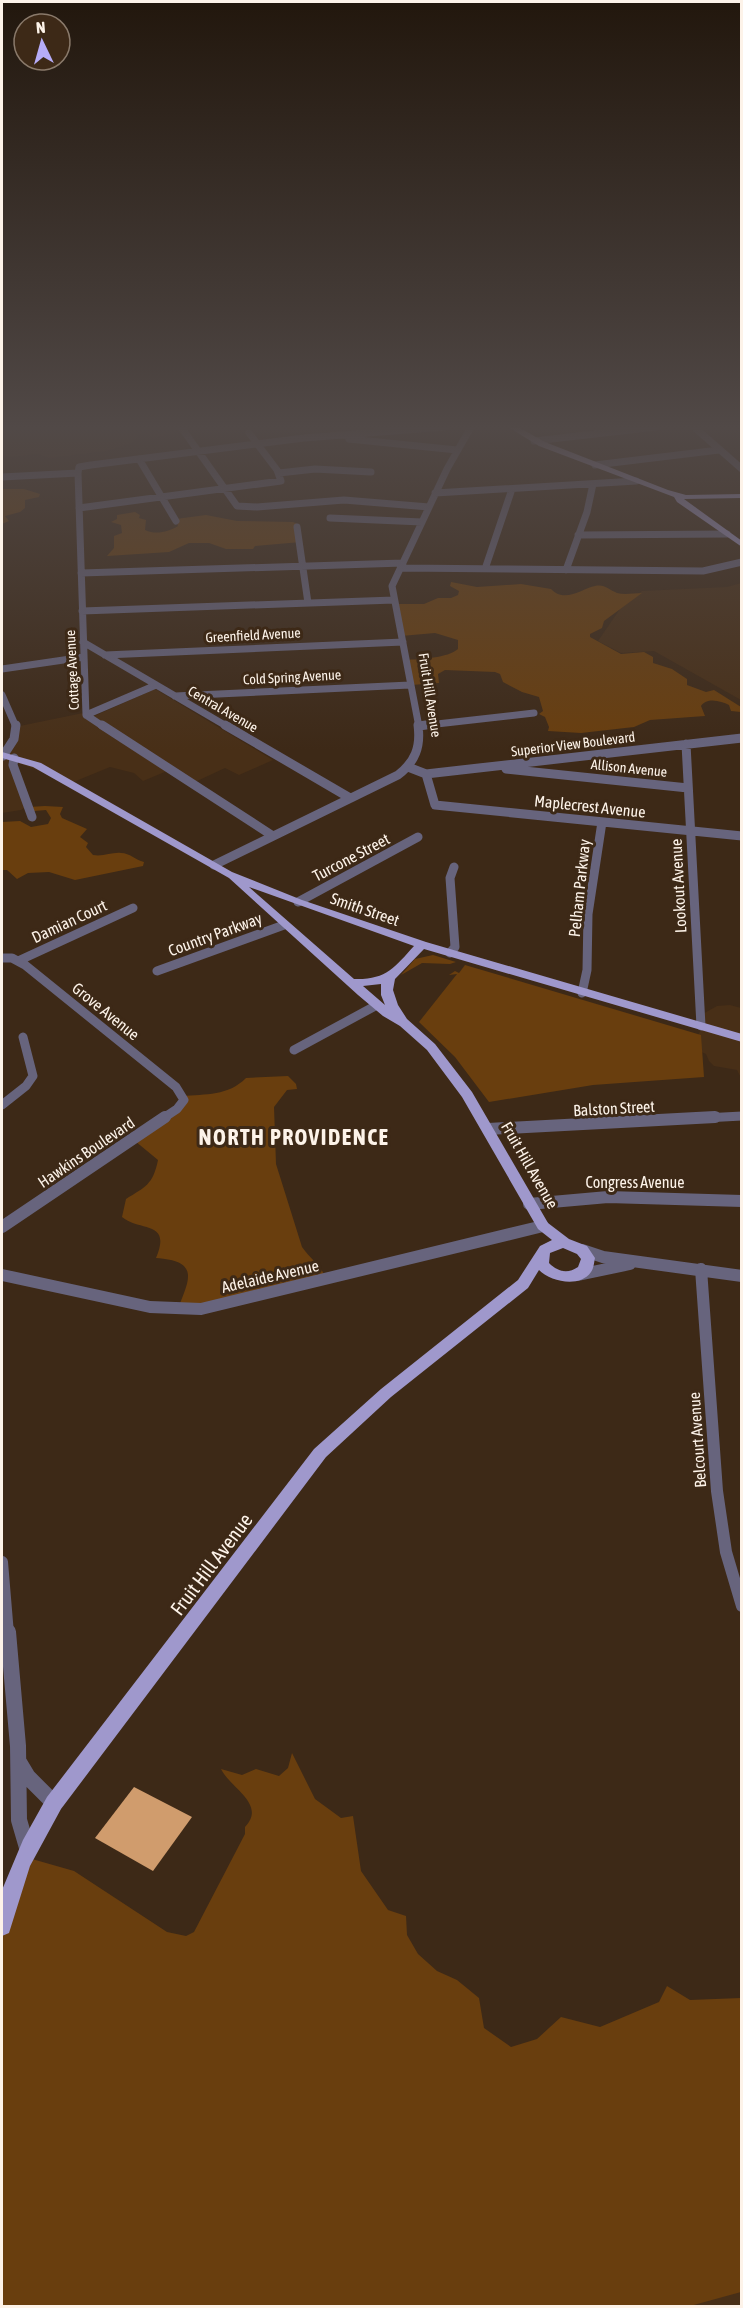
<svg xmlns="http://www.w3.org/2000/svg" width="743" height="2308" viewBox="0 0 743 2308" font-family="'Asap Condensed',sans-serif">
  <rect width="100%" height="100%" fill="#3d2917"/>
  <!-- built -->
  <path fill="#482f17" d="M2 427H181L183 431 153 438 146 433 136 434V439L132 443 107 451 49 458 38 454 10 457 2 455Z
    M741 583V700L654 651 621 653 598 641 620 609 642 591 727 587Z
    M155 689 273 760 239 775 225 768 195 782 92 717Z
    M83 713 167 771 143 781 134 773 110 767 71 783 11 760 28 806 21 810 2 813V757L15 727Z
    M730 1005 741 1008V1078L737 1070 714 1066 709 1061 706 1054 697 1050 694 1045 701 1029 699 1016 717 1006Z
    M741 2278V2306H638Z"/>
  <!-- green -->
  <path fill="#693e0e" d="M2 489H24L40 494 39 497 25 500V508L20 512 5 516 9 521 2 524Z
    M135 512 140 515 139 518 146 520 145 530C156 535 168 532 178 526L176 519 206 515 237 521 293 522 300 525 301 542 255 546 253 549H226L209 543H189L169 552 107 556 114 548V536L122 533 121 525 111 522 117 519V515Z
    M451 582 477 587 521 584 551 589C565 604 583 588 595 586 605 584 609 590 617 593 625 595 634 593 642 593L604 621 602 628 590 634V637L621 654 644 652 653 657V663L672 669 687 679V685L706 692 714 690 741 707V712L731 711 729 705C721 701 707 697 701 706L705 716 650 720 634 727 581 733 548 731 549 727 545 717 539 714 543 711 539 697 522 692 503 682 500 674 495 672 445 670 438 674 439 683 411 685 406 660C420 659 448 658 458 649V640L435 633 401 636 396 604H424L438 598H451L458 595 459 591 450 586Z
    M45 806 63 807 60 814 62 818 87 829 80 837 88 843 86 847 93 855C103 857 112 852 121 853 130 853 135 860 144 862L143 866 75 880 49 872 28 873 17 879 7 870H2V822L20 821 31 827 48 824 51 818 46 810 34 811 29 807Z
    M433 955 456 962 450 964 422 963 401 975 415 959Z
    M465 965 701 1035 704 1077 593 1085 489 1102 455 1057 419 1022 457 974 449 975 455 971 459 973Z
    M288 1076 296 1084 297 1089 287 1090 274 1107 276 1164 302 1247C313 1262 321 1264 328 1283L177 1311C189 1280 201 1261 156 1258 172 1220 140 1232 122 1217L126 1199C145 1187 153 1185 158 1160L135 1141 180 1109 182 1096C206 1094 228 1096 246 1078Z
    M292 1753 315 1799 341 1818 353 1816 361 1871 388 1910 406 1916 407 1935 418 1954 437 1971 457 1980 479 1998 484 2028 511 2047 537 2039 561 2017 600 2027 659 2002 667 1986 690 2000 741 1998V2292L690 2306H2V1941L5 1927 32 1859 74 1871 167 1932 186 1936 194 1932 245 1834V1827C267 1804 230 1788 221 1769L242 1775 256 1769 279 1776 288 1768Z"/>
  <!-- building -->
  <path fill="#d09c6d" d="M134 1787 192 1817 153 1871 95 1838Z"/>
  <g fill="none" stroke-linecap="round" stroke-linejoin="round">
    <!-- minor-far3 -->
    <path stroke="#67647d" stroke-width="7" d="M181 427 237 506 257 507 344 500 429 507
      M694 427 742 469
      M349 439 457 450
      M534 441 656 427
      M139 459 176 521
      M595 465 719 450
      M78 473 86 715 104 727
      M78 473 79 467 91 465 304 438 445 427
      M279 473 315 469 371 472
      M2 477 78 473
      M435 493 636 481
      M79 508 281 481 277 470 249 433
      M330 518 422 522
      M297 527 308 603
      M578 535 727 534
      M401 568 703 571 742 562
      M485 569 512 489
      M566 570 587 512 593 484
      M81 573 403 563
      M82 611 394 600
      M83 642 228 727
      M105 655 403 642
      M2 669 84 657
      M2 695 16 727
      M175 696 410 685
      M86 715 156 685
      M419 726 534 713
      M419 727 392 586 447 469 471 427"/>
    <!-- minor-far2 -->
    <path stroke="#67647d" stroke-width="9" d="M102 725 273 836
      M225 725 350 798
      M419 726 426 725
      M686 744 701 1026
      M3 756 14 739 16 725
      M14 758 13 765 32 817
      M408 767 426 774 742 738
      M506 769 688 788
      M426 774 435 805 742 836
      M214 865 398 775C415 762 421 747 418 725
      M298 902 418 837
      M450 953 455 947 450 878 454 867
      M2 958H12L25 965 176 1087 184 1100 177 1109 162 1119
      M18 961 133 908
      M157 971 284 925
      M582 993 587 970 588 914 602 822
      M294 1050 377 1005
      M2 1105 26 1086 33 1076 23 1037
      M686 1119 742 1116"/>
    <!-- minor-far1 -->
    <path stroke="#67647d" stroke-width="12" d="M488 1129 715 1117
      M529 1204 608 1197 742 1201
      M2 1227 165 1117
      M582 1250 603 1257 742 1276
      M701 1269 717 1491 726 1552 742 1606
      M2 1275 150 1307 201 1309 543 1226
      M578 1275 630 1264
      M2 1562 8 1634"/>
    <!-- minor -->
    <path stroke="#67647d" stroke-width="16" d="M8 1632 18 1746 19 1820 28 1851
      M19 1762 28 1777 54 1803"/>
    <!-- major -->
    <path fill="#9f98cc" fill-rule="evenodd" d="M508 427H518L545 442 668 490 686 495 742 494V498L684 499 742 541V547L677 502 674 497 539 446Z
      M2 752 41 763 232 872 302 900 426 942 742 1034V1042L424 949 395 979 393 990 398 1005 407 1019 435 1044 472 1092 548 1223 569 1239 587 1246 595 1258C594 1262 594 1268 591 1272 580 1288 551 1282 539 1270L528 1288 391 1397 326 1457 61 1809 30 1866 9 1933 2 1936V1890L23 1840 47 1797 314 1449 381 1389 518 1280 540 1246 552 1240 538 1229 462 1097 427 1050 400 1026 383 1016 358 995 229 878 33 767 2 758ZM249 887 414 946C394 968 386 980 354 979ZM381 984V995L385 1005 363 986ZM563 1248 577 1254 581 1259 578 1267C568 1274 558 1272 549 1263L550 1253Z"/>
  </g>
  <!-- sky -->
  <linearGradient id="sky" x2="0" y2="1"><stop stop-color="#22170d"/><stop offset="0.57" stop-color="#514947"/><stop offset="1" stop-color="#514947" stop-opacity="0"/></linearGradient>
  <rect width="743" height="750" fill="url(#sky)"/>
  <g text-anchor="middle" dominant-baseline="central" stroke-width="6" stroke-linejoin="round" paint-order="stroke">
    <!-- far-street labels -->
    <g font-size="14" fill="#fdf3e9" stroke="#3d2917">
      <text transform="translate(253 635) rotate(-3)">Greenfield Avenue</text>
      <text transform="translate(72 670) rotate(-93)">Cottage Avenue</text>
      <text transform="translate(292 677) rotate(-3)">Cold Spring Avenue</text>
      <text transform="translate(430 695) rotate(81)">Fruit Hill Avenue</text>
      <text transform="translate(223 709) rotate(30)">Central Avenue</text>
      <text transform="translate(573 744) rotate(-7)">Superior View Boulevard</text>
      <text transform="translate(629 768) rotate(6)">Allison Avenue</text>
    </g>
    <!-- street labels -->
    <g font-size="16" fill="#fdf3e9" stroke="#3d2917">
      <text transform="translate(590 806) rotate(6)">Maplecrest Avenue</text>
      <text transform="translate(351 857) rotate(-28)">Turcone Street</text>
      <text transform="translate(678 886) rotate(-93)">Lookout Avenue</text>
      <text transform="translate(579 888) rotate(-84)">Pelham Parkway</text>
      <text transform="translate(365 909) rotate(19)">Smith Street</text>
      <text transform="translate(69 921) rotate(-25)">Damian Court</text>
      <text transform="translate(215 934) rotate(-20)">Country Parkway</text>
      <text transform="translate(106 1011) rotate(39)">Grove Avenue</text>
      <text transform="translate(614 1108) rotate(-3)">Balston Street</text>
      <text transform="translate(86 1152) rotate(-34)">Hawkins Boulevard</text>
      <text transform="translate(530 1165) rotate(60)">Fruit Hill Avenue</text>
      <text x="635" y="1182">Congress Avenue</text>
      <text transform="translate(270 1276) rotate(-13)">Adelaide Avenue</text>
      <text transform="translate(697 1440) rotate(-94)">Belcourt Avenue</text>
    </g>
    <!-- near-street labels -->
    <g font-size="20" fill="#fdf3e9" stroke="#3d2917">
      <text transform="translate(211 1564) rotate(-53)">Fruit Hill Avenue</text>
    </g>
    <!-- district labels -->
    <g font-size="22" font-weight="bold" letter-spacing="1.5" fill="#fdf3e9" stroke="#3d2917">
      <text x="294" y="1137">NORTH PROVIDENCE</text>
    </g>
  </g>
  <!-- border -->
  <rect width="743" height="2308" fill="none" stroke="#fdf3e9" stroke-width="6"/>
  <!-- north arrow -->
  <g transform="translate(42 42) rotate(355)"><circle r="28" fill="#3d2917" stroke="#8a7a6b" stroke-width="1.5"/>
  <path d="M0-4.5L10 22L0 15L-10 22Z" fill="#b6acf8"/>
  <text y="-9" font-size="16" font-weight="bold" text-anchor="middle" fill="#fdf3e9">N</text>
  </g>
</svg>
